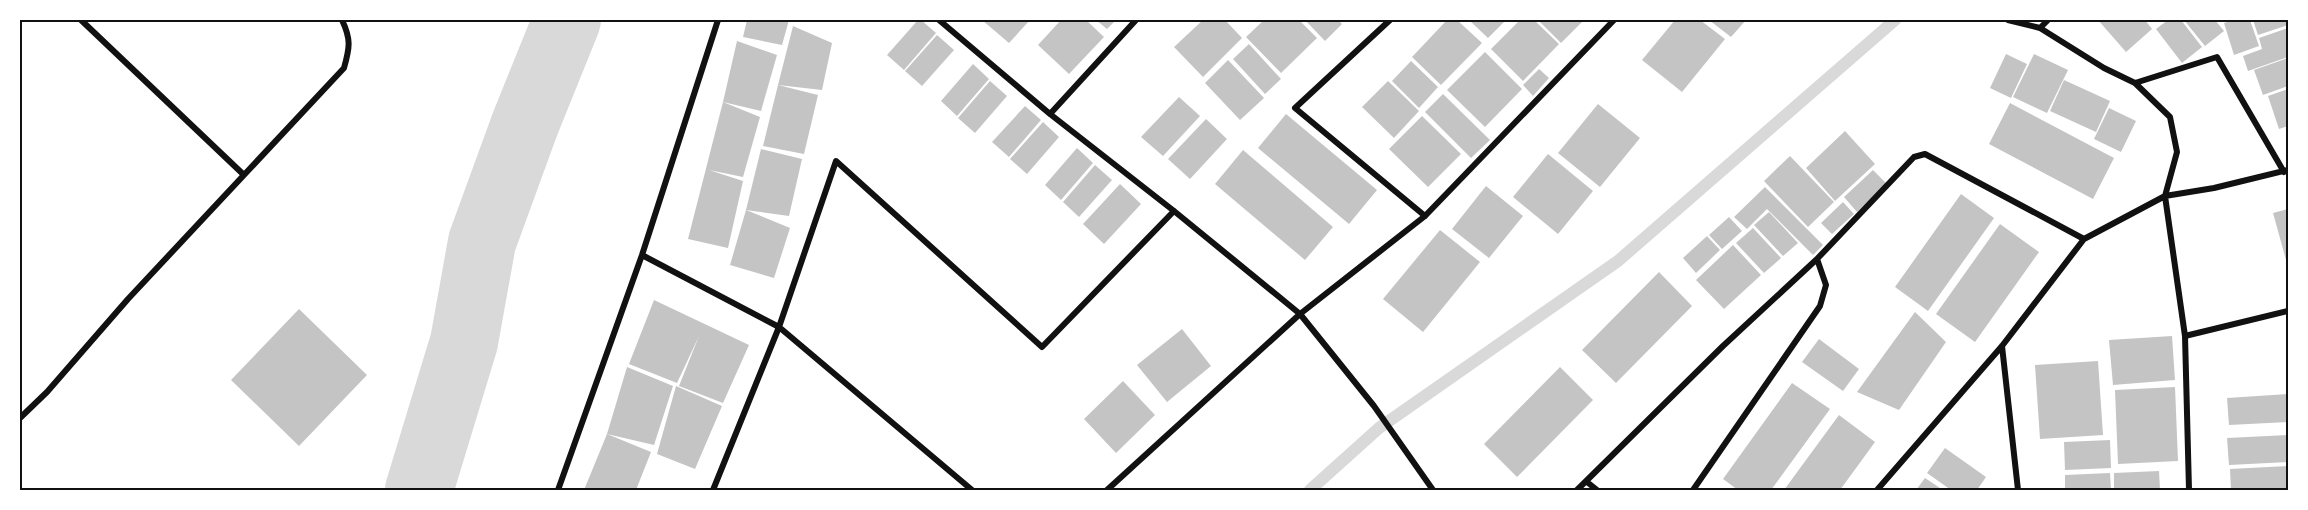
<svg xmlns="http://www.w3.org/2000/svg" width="2308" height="510" viewBox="0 0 2308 510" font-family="Raleway,sans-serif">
  <rect width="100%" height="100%" fill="#fff"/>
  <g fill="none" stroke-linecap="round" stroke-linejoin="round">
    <!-- stream -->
    <path stroke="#d9d9d9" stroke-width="12" d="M1310 490 1379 428 1618 261 1895 20"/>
    <!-- river -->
    <path stroke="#d9d9d9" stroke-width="68" d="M419 490 464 342 482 242 525 124 567 20"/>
  </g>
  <!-- building -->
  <path fill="#c4c4c4" d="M747 20H789L782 45 743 37Z
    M918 20H921L936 33 904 70 887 55Z
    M982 20H1030L1009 43Z
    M1061 20H1086L1104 37 1069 74 1038 45Z
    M1096 20H1116L1107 29Z
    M1203 20H1225L1242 38 1203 77 1174 47Z
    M1264 20H1299L1317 38 1281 73 1246 37Z
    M1305 20H1338L1342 24 1325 41Z
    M1447 20H1457L1482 43 1441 85 1412 57Z
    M1469 20H1506L1488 38Z
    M1520 20H1534L1559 44 1523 81 1491 49Z
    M1538 20H1584L1561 43Z
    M1675 20H1700L1725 39 1682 92 1642 60Z
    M1709 20H1746L1731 37Z
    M2098 20H2145L2152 29 2126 52Z
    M2168 20H2181L2202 47 2182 63 2156 29Z
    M2184 20H2215L2224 31 2205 46Z
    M2233 20H2250L2259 46 2234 55 2224 23Z
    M2253 20H2288V25L2258 35Z
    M793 26 832 43 822 90 778 85 818 95 804 154 763 146 778 85Z
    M2288 28V57L2248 71 2243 56 2262 49 2259 38Z
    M937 35 954 50 922 86 905 71Z
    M737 41 777 55 761 111 723 102Z
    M1249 44 1281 79 1265 94 1233 59Z
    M1485 52 1522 89 1485 127 1447 90Z
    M2006 54 2027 64 2011 98 1990 88Z
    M2034 54 2068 70 2047 113 2013 97Z
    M2288 58V86L2263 95 2254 70Z
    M1228 60 1264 98 1240 120 1205 83Z
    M1411 61 1438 87 1419 108 1392 81Z
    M973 64 989 79 957 116 941 101Z
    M1539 69 1549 78 1533 96 1523 85Z
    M2064 80 2110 101 2096 132 2050 111Z
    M990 81 1007 96 975 133 958 118Z
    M1388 81 1419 111 1394 138 1362 107Z
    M2288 89V126L2279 129 2268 96Z
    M1443 94 1490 140 1471 158 1425 112Z
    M1179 97 1200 116 1163 156 1141 137Z
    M723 102 760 117 743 177 709 170 743 181 728 248 688 239Z
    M2010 103 2114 158 2093 199 1989 144Z
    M1598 104 1640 138 1600 187 1558 153Z
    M1025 106 1041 120 1009 157 992 142Z
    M2109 108 2136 121 2121 152 2094 139Z
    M1286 114 1377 190 1349 224 1258 148Z
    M1422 116 1461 154 1428 187 1389 149Z
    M1206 119 1227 139 1190 179 1168 159Z
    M1043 122 1059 137 1027 174 1010 159Z
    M1845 131 1875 164 1835 201 1806 168Z
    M1077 148 1093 163 1061 200 1045 185Z
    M761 149 802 159 789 216 746 210Z
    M1243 150 1333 227 1305 260 1215 184Z
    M1548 154 1593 191 1558 234 1513 197Z
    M1790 156 1834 202 1808 227 1764 181Z
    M1095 165 1112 180 1079 217 1063 202Z
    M1873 170 1887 184 1857 212 1844 197Z
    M1120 184 1141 204 1104 244 1083 224Z
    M1486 186 1523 216 1489 258 1452 229Z
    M1765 187 1823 245 1813 255 1767 209 1747 229 1734 217Z
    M1961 194 1994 218 1928 311 1895 287Z
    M1843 202 1854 214 1832 234 1821 223Z
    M2288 209V267L2273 213Z
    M746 210 790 228 774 278 730 265Z
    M1769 212 1798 243 1783 256 1754 225Z
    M1729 217 1742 231 1722 249 1709 235Z
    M2000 224 2039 252 1975 342 1936 314Z
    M1753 228 1781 258 1764 273 1736 243Z
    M1440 230 1480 262 1423 332 1383 299Z
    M1707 236 1720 250 1696 273 1683 258Z
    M1733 245 1761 275 1724 309 1696 280Z
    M1659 272 1692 306 1616 383 1582 350Z
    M654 300 749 345 723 403 679 386 699 336 677 383 629 364Z
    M299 309 367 375 299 446 231 380Z
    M1915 312 1946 342 1899 410 1857 392Z
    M1182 329 1211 366 1167 402 1137 365Z
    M2172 336 2175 380 2113 385 2109 340Z
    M1819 339 1859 369 1843 391 1802 362Z
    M2098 361 2103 435 2040 439 2035 365Z
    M627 367 673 386 654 445 607 434 651 452 636 490H584L607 434Z
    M1560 367 1593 400 1517 477 1484 444Z
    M1123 381 1155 415 1116 453 1084 419Z
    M1792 383 1830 409 1771 490H1738L1723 479Z
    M676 386 722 406 695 469 657 454Z
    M2175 387 2178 461 2118 464 2115 390Z
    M2288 394V422L2229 425 2227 398Z
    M1839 415 1875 442 1840 490H1784Z
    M2288 435V462L2229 465 2227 438Z
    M2110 440 2111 468 2065 470 2064 442Z
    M1945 448 1986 477 1977 490H1951L1927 473Z
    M2288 466V490H2231L2230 469Z
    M2159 471 2160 490H2114V473Z
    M2110 473 2111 490H2065V475Z
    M1925 478 1943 490H1916Z"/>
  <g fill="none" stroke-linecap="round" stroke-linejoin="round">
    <!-- minor -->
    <path stroke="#111" stroke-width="6" d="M81 20 244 175
      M939 20 1050 114 1174 211 1300 314 1374 406 1433 490
      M1390 20 1295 108 1425 216
      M2008 20 2040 28 2104 68 2135 83 2170 117 2177 152 2165 196 2185 336 2189 490
      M2040 28 2048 20
      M2135 83 2217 57 2284 172
      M1050 114 1136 20
      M642 255 779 327 972 490
      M2185 336 2288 311
      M2002 346 2018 490
      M20 418 47 392 128 299 344 68C350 47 351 39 342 20
      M1587 482 1597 490
      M558 490 642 255 718 20
      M713 490 779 327 836 161 1042 347 1174 211
      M1107 490 1300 314 1425 216 1614 20
      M1577 490 1723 346 1817 259 1914 157 1925 154 2084 239
      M1693 490 1820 306 1826 285 1817 259
      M1877 490 2002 346 2084 239 2165 196 2214 188 2288 170"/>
  </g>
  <!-- border -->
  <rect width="2308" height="510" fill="none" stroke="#ffffff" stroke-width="42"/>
  <rect x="21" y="21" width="2266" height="468" fill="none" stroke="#111" stroke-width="2"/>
</svg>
